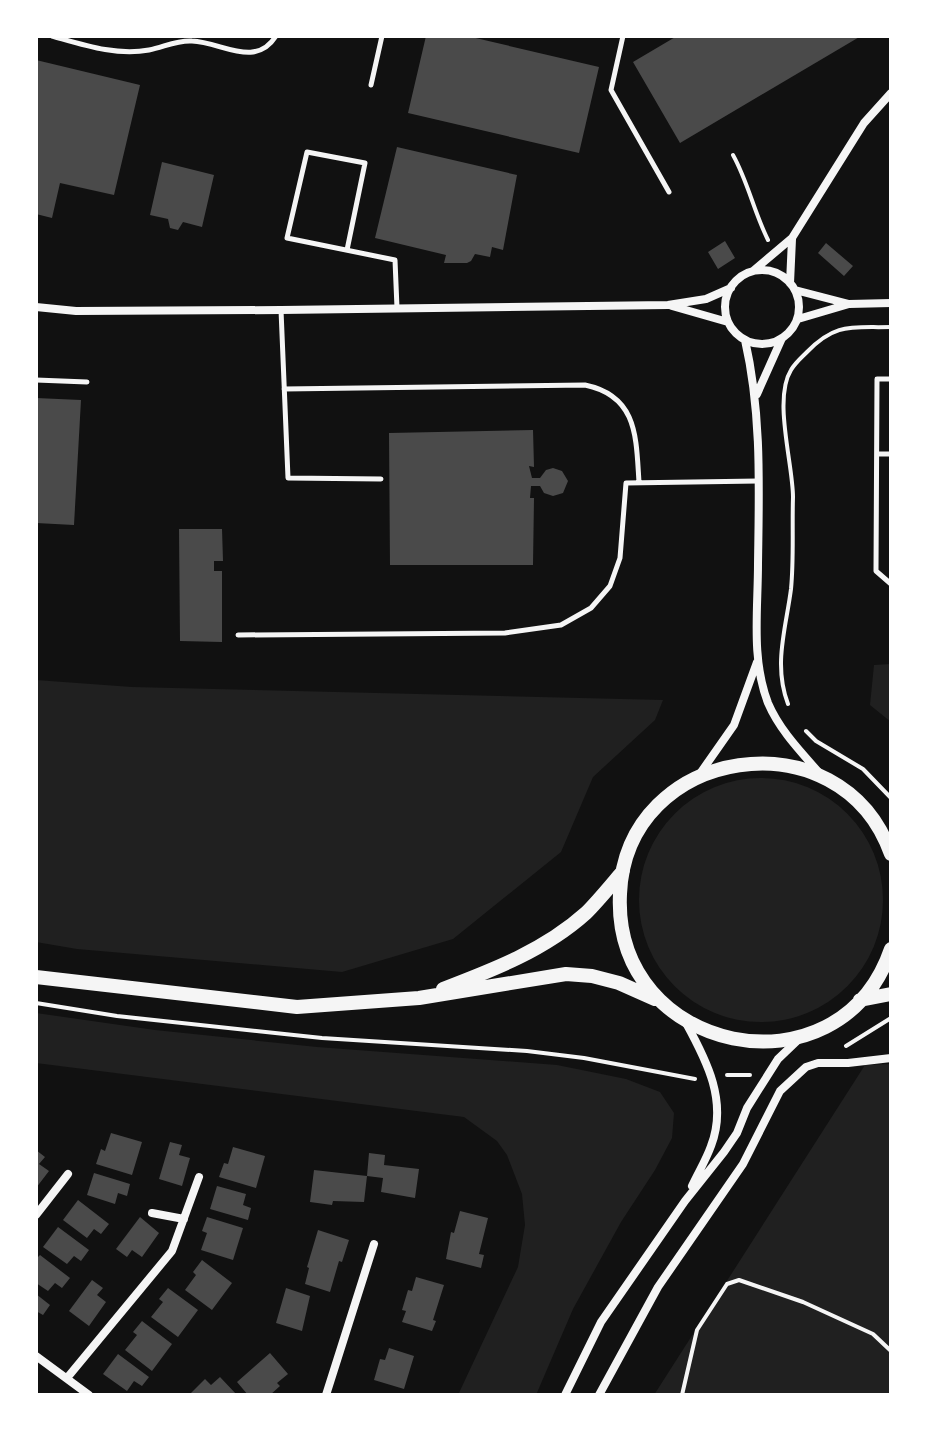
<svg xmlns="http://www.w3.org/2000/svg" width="927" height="1431" viewBox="0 0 927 1431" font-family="Bitter,serif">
  <rect width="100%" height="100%" fill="#111"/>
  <!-- green -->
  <path fill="#202020" d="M891 664V722L870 705 874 665Z
    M36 680 132 687 663 700 655 720 593 777 561 852 453 939 342 972 77 949 36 942Z
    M639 900a122 122 0 1 1 244 0a122 122 0 1 1-244 0Z
    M36 1013 155 1030 317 1047 557 1065 626 1079 660 1092 674 1113 672 1138 655 1170 621 1222 573 1309 536 1395H458L518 1267 525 1225 522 1194 507 1155 497 1141 464 1117 36 1063Z
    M891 1064V1395H654L865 1065Z"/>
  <!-- building -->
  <path fill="#4a4a4a" d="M426 36H467L599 67 579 153 408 113Z
    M677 36H861L680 143 633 62Z
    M36 60 140 85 114 195 60 183 52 218 36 214Z
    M397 147 517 175 503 250 492 247 490 257 475 254 471 261 467 263H444L446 255 375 238Z
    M162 162 214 175 202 227 183 222 178 230 170 228 168 219 150 215Z
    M725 241 735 258 718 269 708 252Z
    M826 243 853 266 844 276 818 253Z
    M36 398 81 400 74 525 36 523Z
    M533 430 534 467 529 466 532 478H540L546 470 553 468 562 471 568 481 563 493 553 496 544 493 540 486H531L530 498H534L533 565H390L389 433Z
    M179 529H222L223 561H214V571H222V642L180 641Z
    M111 1133 142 1142 132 1175 96 1164 101 1149 105 1151Z
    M170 1142 182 1145 179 1155 190 1158 182 1186 159 1179Z
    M233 1147 265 1156 256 1188 219 1177 224 1163 228 1164Z
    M36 1150 45 1157 39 1164 49 1171 36 1188Z
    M369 1153 385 1155 384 1165 419 1169 415 1198 381 1192 383 1178 367 1176Z
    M314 1170 367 1176 364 1202 333 1201 332 1205 310 1202Z
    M94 1173 130 1184 127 1196 118 1193 115 1204 87 1195Z
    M217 1186 246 1194 243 1205 251 1208 248 1220 210 1209Z
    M78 1200 109 1224 101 1234 94 1229 87 1238 63 1220Z
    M460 1211 488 1218 479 1254 484 1255 481 1268 446 1259 451 1232 454 1233Z
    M140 1217 159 1233 142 1257 132 1250 127 1257 116 1249Z
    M207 1217 243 1228 233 1260 201 1250 207 1233 202 1231Z
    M58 1227 89 1250 81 1261 74 1256 67 1264 43 1247Z
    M318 1230 349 1240 342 1262 339 1261 330 1292 305 1284 309 1268 307 1267Z
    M40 1255 70 1278 62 1288 55 1283 48 1291 36 1283V1259Z
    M202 1260 232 1283 212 1310 185 1290 196 1275 193 1272Z
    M416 1277 444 1285 433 1320 436 1321 432 1331 402 1322 406 1311 402 1310 408 1290 412 1291Z
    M92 1280 103 1288 97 1295 106 1302 89 1326 69 1311Z
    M168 1288 198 1310 178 1337 151 1317 163 1302 159 1299Z
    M286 1288 310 1296 302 1331 276 1323Z
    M36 1294 50 1305 43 1315 36 1311Z
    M142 1321 172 1344 152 1371 125 1350 137 1335 133 1332Z
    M389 1348 414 1356 404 1389 374 1380 380 1359 385 1360Z
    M270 1353 288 1374 277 1383 280 1386 270 1395H248L237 1382Z
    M118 1354 149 1377 142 1386 134 1381 127 1391 103 1374Z
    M220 1377 237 1395H189L205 1379 211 1385Z"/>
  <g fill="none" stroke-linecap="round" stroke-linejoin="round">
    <!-- path -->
    <path stroke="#f5f5f5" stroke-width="4" d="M733 155C748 182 754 212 768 240
      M788 704C773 665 786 628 791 589 794 559 792 527 793 497 793 464 773 399 791 370 795 363 802 357 807 352 836 322 852 328 891 327
      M806 731 816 741 863 769 891 798
      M36 1003 117 1016 322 1038 527 1051 584 1058 695 1079
      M846 1046 891 1018
      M727 1075H750
      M682 1395 697 1330 727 1284 739 1280 803 1302 873 1334 891 1351"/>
    <!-- service -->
    <path stroke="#f5f5f5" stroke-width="5" d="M52 36C84 45 116 56 149 50 164 47 177 40 192 41 222 42 255 69 276 36
      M623 36 611 90 669 192
      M371 85 382 36
      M347 250 365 163 307 152 287 238 395 260 397 308
      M281 310 288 478 381 479
      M891 379H877L876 571 891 584
      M36 380 87 382
      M284 389 585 385C638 396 636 438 639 482
      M877 454H891
      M238 635 505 633 561 625 591 608 610 586 620 558 626 483 758 481"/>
    <!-- minor -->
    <path stroke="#f5f5f5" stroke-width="8" d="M725 307a37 37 0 1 1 74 0a37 37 0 1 1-74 0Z
      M753 271 792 238 864 123 891 93
      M790 283 792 239
      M795 290 849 304
      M672 306 728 322
      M36 307 76 311 281 310 668 305 706 299 731 288
      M798 319 849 304 891 303
      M745 340C762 414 759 489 758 564 758 610 751 659 768 703 780 731 802 753 822 776
      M757 394 782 338
      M699 775 734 725 757 662
      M686 1023C707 1061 728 1102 711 1146 706 1160 698 1173 692 1186
      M152 1213 184 1219
      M36 1215 68 1174
      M36 1356 89 1395
      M67 1378 172 1251 199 1177
      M326 1395 374 1244
      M565 1395 601 1322 685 1201 724 1152 737 1133 747 1108 778 1059 801 1037
      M599 1395 658 1287 743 1164 780 1091 806 1067 818 1063H848L891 1058"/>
    <!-- secondary -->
    <path stroke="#f5f5f5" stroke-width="14" d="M891 854C841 713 626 745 620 894 612 1054 839 1101 891 949
      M36 977 297 1007 419 998 566 974 592 976 619 983 655 999
      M443 989C493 970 545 950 586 913 599 900 611 885 623 871
      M860 1000 891 994"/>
  </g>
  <!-- border -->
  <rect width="927" height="1431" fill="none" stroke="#ffffff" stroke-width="76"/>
</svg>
